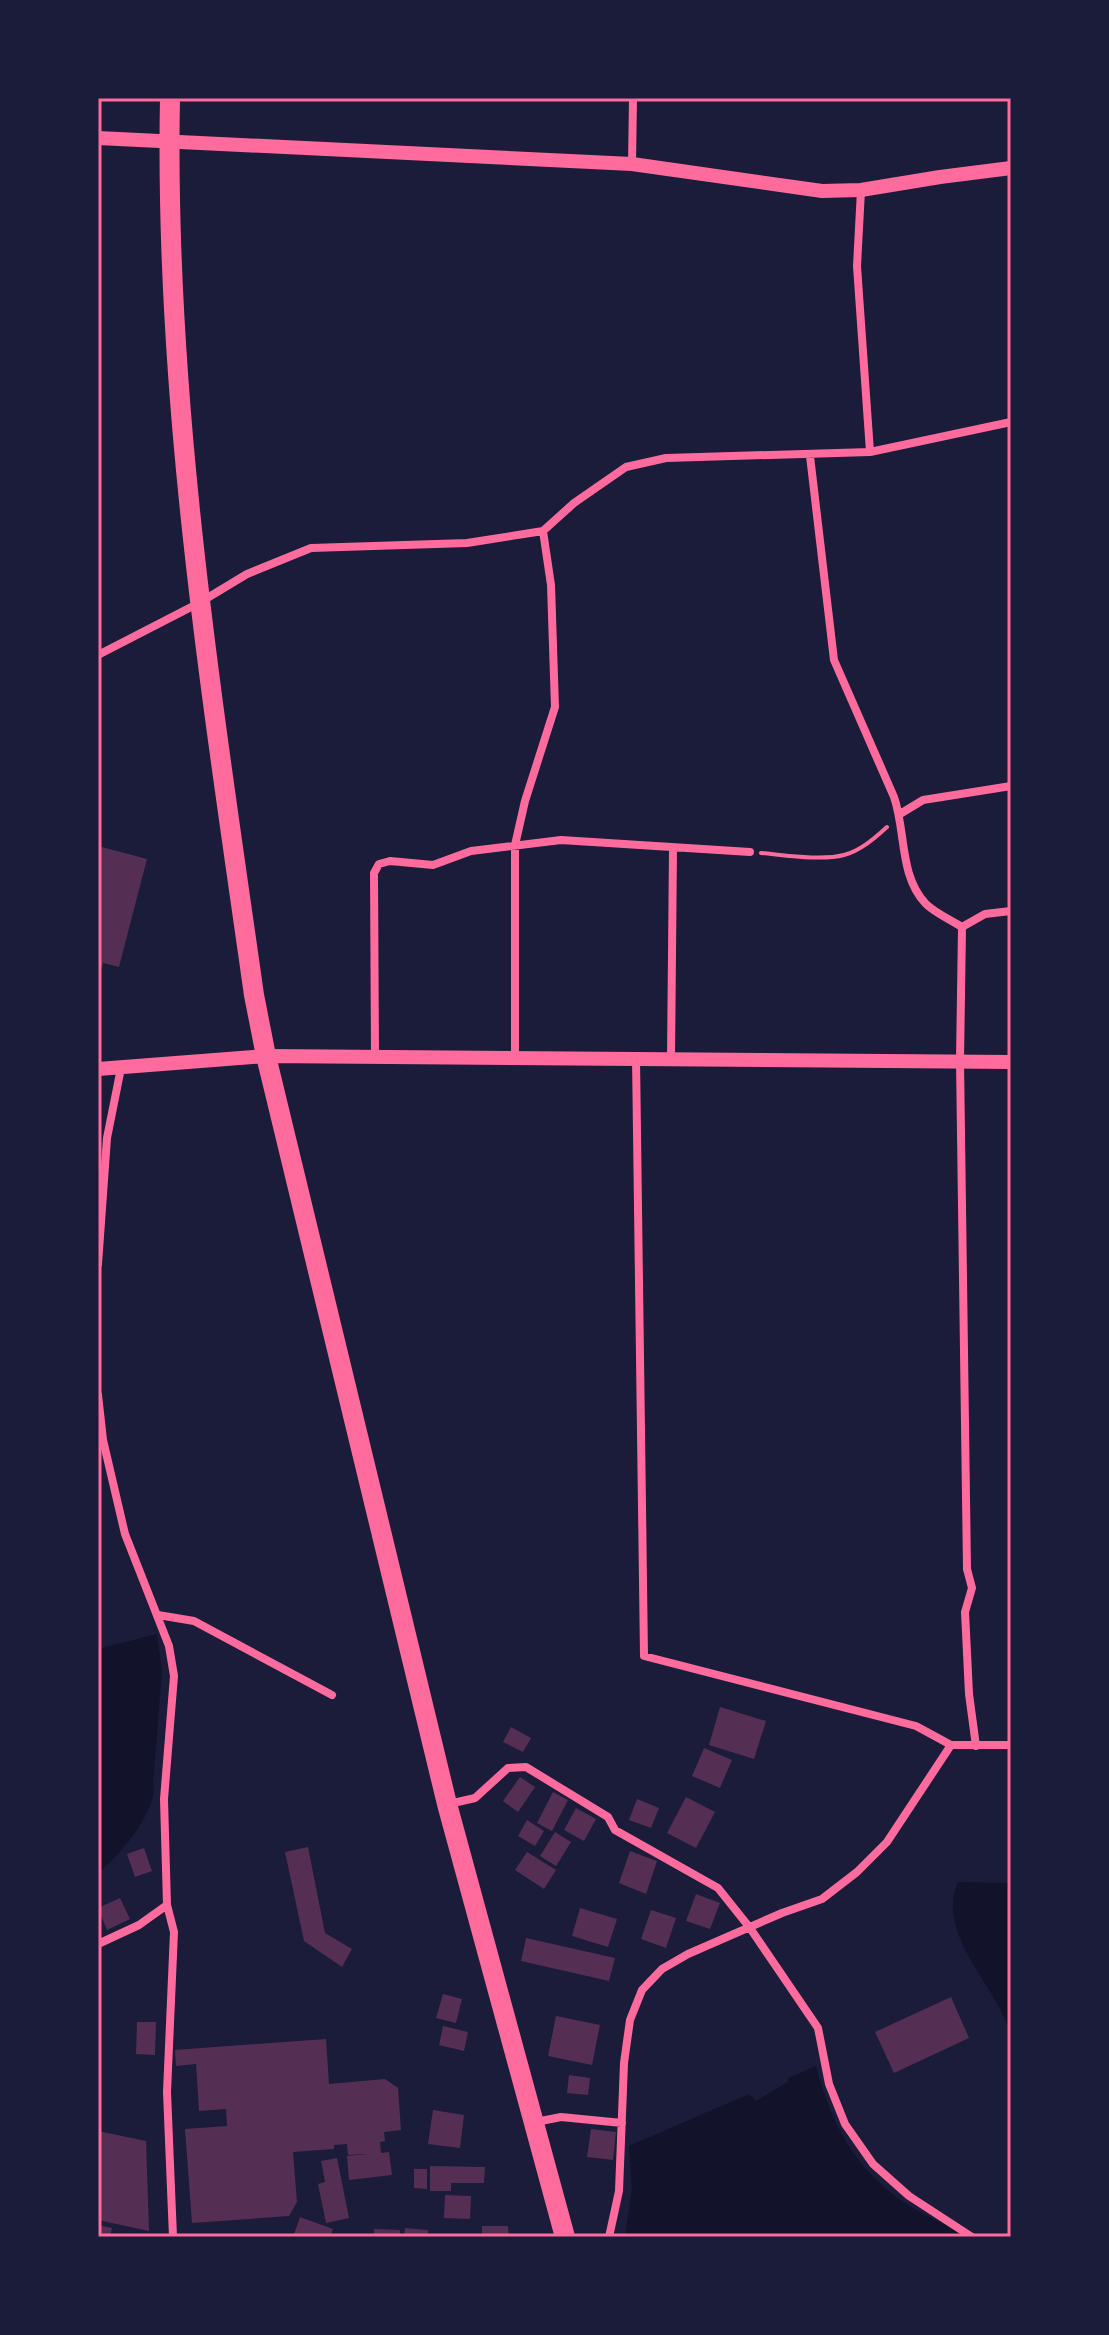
<svg xmlns="http://www.w3.org/2000/svg" width="1109" height="2335" viewBox="0 0 1109 2335" font-family="Inter,sans-serif">
  <rect width="100%" height="100%" fill="#1b1b3a"/>
  <!-- water -->
  <path fill="#12122b" d="M157 1634 162 1671 153 1783C160 1808 117 1859 98 1873V1649Z
    M958 1882 1011 1883V2033C1007 2025 1004 2017 1000 2009 981 1972 938 1926 958 1882Z
    M816 2066C831 2124 854 2168 905 2203 924 2216 946 2223 964 2237H625L632 2188 629 2146 749 2094 756 2101 788 2082V2078Z"/>
  <!-- building -->
  <path fill="#542f53" d="M98 846 147 859 119 967 103 963 99 978Z
    M720 1707 766 1721 754 1759 709 1745Z
    M511 1727 531 1738 523 1752 503 1742Z
    M704 1748 732 1760 720 1788 692 1776Z
    M520 1777 535 1787 518 1812 503 1801Z
    M553 1792 568 1800 552 1831 537 1823Z
    M686 1797 715 1812 696 1848 667 1833Z
    M637 1799 659 1808 651 1828 629 1820Z
    M576 1808 596 1819 584 1841 564 1830Z
    M527 1820 544 1831 535 1846 518 1836Z
    M555 1832 571 1842 556 1866 540 1856Z
    M308 1847 325 1933 352 1949 342 1967 304 1941 285 1852Z
    M144 1848 152 1871 135 1877 127 1854Z
    M630 1851 657 1861 646 1894 619 1883Z
    M527 1852 556 1870 544 1889 515 1870Z
    M696 1894 720 1903 710 1929 686 1921Z
    M120 1898 130 1919 107 1930 98 1908Z
    M580 1908 617 1919 608 1947 572 1936Z
    M651 1910 676 1918 666 1948 641 1939Z
    M526 1938 615 1958 609 1981 521 1961Z
    M443 1994 462 1999 456 2023 436 2018Z
    M951 1997 969 2038 894 2073 875 2032Z
    M556 2016 600 2025 592 2065 548 2056Z
    M137 2022H156L155 2055 136 2054Z
    M443 2026 468 2032 464 2051 439 2045Z
    M326 2039 329 2084 385 2079 398 2088 401 2130 384 2132 385 2141 380 2142 381 2153 389 2152 392 2175 349 2180 347 2156 368 2154 348 2155 347 2144 334 2145V2149L293 2152 297 2202 289 2216 192 2223 185 2129 227 2126 226 2109 199 2111 196 2064 176 2066 175 2050Z
    M569 2075 590 2078 588 2095 567 2093Z
    M433 2110 464 2115 460 2148 428 2144Z
    M591 2129 616 2132 613 2160 587 2157Z
    M98 2131 146 2141 149 2231 98 2220Z
    M337 2158 349 2218 326 2223 318 2184 325 2182 321 2161Z
    M430 2166 485 2167 484 2183H451V2191H430Z
    M414 2169H427V2189L414 2188Z
    M445 2195 471 2196 470 2219 444 2218Z
    M300 2217 333 2229 330 2237H293Z
    M98 2225 112 2228 110 2237H98Z
    M482 2226H508L509 2237H482Z
    M405 2228 428 2230V2237H404Z
    M374 2229 400 2230V2237H374Z"/>
  <g fill="none" stroke-linecap="round" stroke-linejoin="round">
    <!-- path -->
    <path stroke="#ff6b9d" stroke-width="4" d="M761 853C784 855 821 861 844 855 860 851 875 838 887 827"/>
    <!-- minor -->
    <path stroke="#ff6b9d" stroke-width="8" d="M632 164 633 98
      M861 190 857 266 870 452
      M810 456 834 660 894 797C906 831 899 876 926 904 935 913 951 920 962 927L960 1061 967 1569 972 1588 965 1612 969 1694 976 1746
      M98 655 199 603 247 574 311 548 467 543 543 531 574 503 626 467 666 458 870 452 1011 422
      M900 814 923 800 1011 786
      M962 927 985 914 1011 911
      M375 1056 374 873 379 864 390 861 433 865 471 851 561 840 750 852
      M515 1057V845L525 801 555 707 551 585 543 531
      M636 1058 644 1656 916 1726 951 1745H1011
      M671 1059 673 848
      M98 1264 107 1138 121 1068
      M98 1395 103 1440 125 1534 169 1646 174 1676 164 1799 167 1905 174 1932 167 2092 173 2237
      M158 1615 194 1621 332 1695
      M449 1804 475 1798 508 1768 526 1767 608 1817 615 1830 718 1888 750 1928 818 2028 829 2084 845 2124 873 2164 909 2196 972 2237
      M98 1944 139 1925 167 1905
      M536 2122 561 2117 622 2123
      M609 2237 619 2191 624 2063 630 2020 642 1990 662 1969 688 1954 782 1913 822 1899 857 1872 887 1842 951 1745"/>
    <!-- tertiary -->
    <path stroke="#ff6b9d" stroke-width="14" d="M98 138 632 164 822 191 861 190 940 177 1011 168
      M98 1069 266 1056 1011 1062"/>
    <!-- primary -->
    <path stroke="#ff6b9d" stroke-width="20" d="M170 98C164 399 212 698 254 995L266 1056 447 1804 565 2237"/>
  </g>
  <!-- border -->
  <rect width="1109" height="2335" fill="none" stroke="#1b1b3a" stroke-width="200"/>
  <rect x="100" y="100" width="909" height="2135" fill="none" stroke="#ff6b9d" stroke-width="3"/>
</svg>
